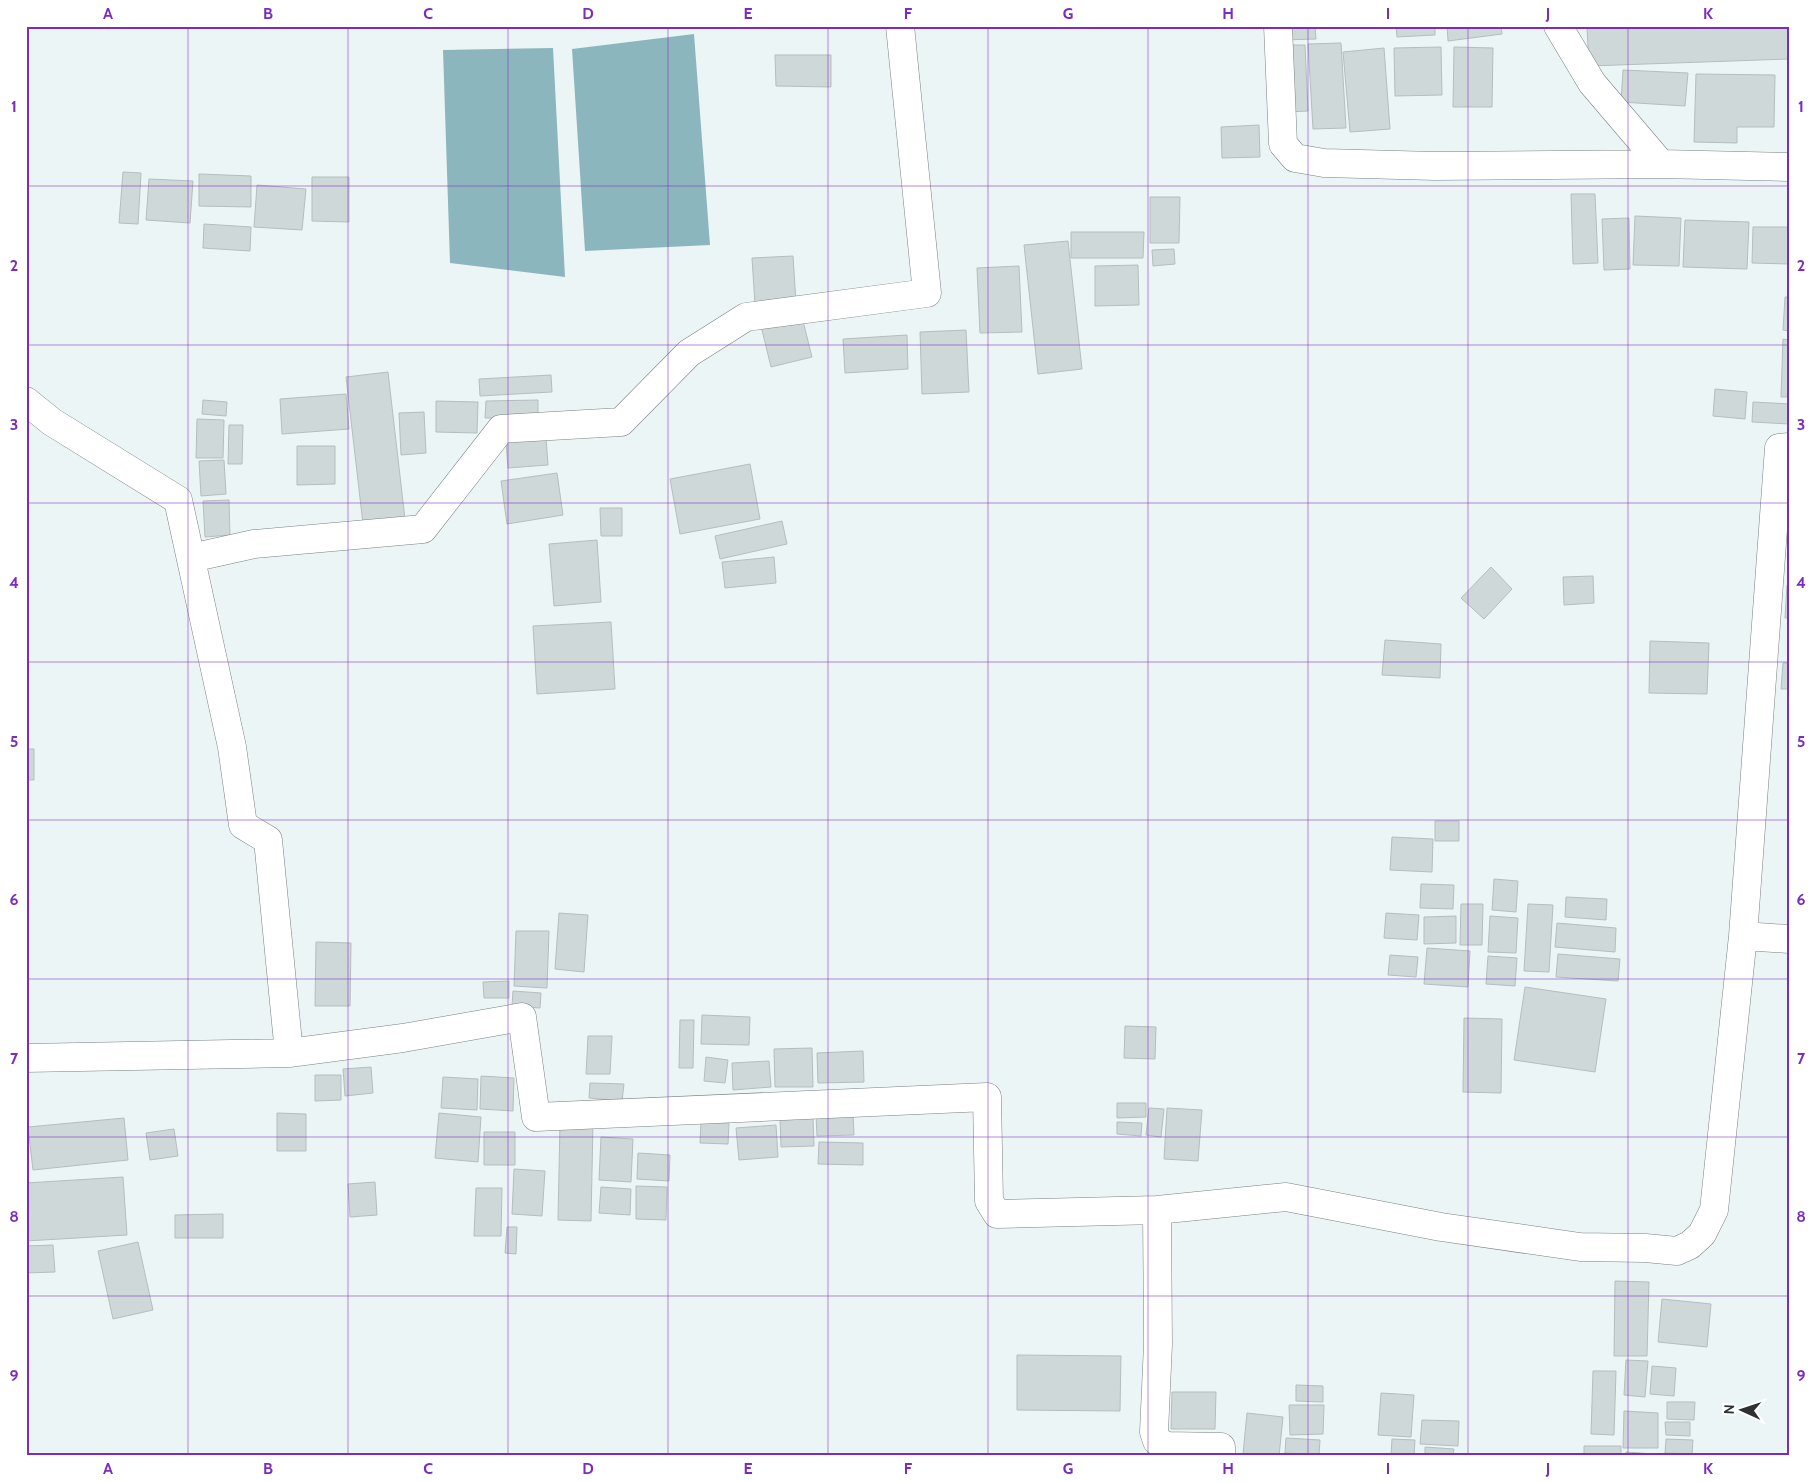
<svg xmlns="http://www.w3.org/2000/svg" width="1815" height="1482" viewBox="0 0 1815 1482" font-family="Cabin,sans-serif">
  <rect width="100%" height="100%" fill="#ecf5f6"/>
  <!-- water -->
  <path fill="#8cb6bd" d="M694 34 710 245 585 251 572 49Z
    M553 48 565 277 450 263 443 50Z"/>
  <!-- building -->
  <path fill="#cfd8d9" stroke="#b5bdbf" d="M1282 26H1315L1316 39 1282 40Z
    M1396 26H1435V35L1397 37Z
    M1447 26H1501L1502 34 1448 41Z
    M1789 26V59L1589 66 1587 27Z
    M1341 43 1346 128 1313 129 1308 44Z
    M1285 45H1305L1308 111 1288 112Z
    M1441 47 1442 95 1395 96 1394 48Z
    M1454 47 1493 48 1492 107H1453Z
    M1384 48 1390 129 1350 132 1343 52Z
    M775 55H831V87L776 86Z
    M1623 70 1688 73 1685 106 1621 102Z
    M1696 74 1775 75 1774 127H1737V143L1694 142Z
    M1259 125 1260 157 1222 158 1221 127Z
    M123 172 141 173 138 224 119 223Z
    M199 174 251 176V207L199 206Z
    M312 177H349V222L312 221Z
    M149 179 193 181 190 223 146 220Z
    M257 185 306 189 302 230 254 227Z
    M1571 194H1595L1598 263 1573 264Z
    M1150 197H1180L1179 243H1150Z
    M1635 216 1681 218 1679 266 1633 265Z
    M1629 218 1630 269 1604 270 1602 219Z
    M1685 220 1749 222 1747 269 1683 267Z
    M204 224 251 227 250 251 203 248Z
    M1753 227H1789V264L1752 263Z
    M1071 232H1144L1143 258H1071Z
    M1068 241 1082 369 1038 374 1024 245Z
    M1174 249 1175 264 1153 266 1152 250Z
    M793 256 796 302 755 305 752 258Z
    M1138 265 1139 305 1095 306V266Z
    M1019 266 1022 332 980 333 977 268Z
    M1785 297H1789V331L1783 330Z
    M802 317 812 357 771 367 761 326Z
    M966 330 969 392 922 394 920 332Z
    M907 335 908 369 845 373 843 339Z
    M1783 339 1789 340V397H1781Z
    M388 372 405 519 363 524 346 377Z
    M551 375 552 392 480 396 479 379Z
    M1715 389 1747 392 1745 419 1713 416Z
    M346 394 349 429 282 434 280 399Z
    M203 400 227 402 226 416 202 414Z
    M538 400V418H485L486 401Z
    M436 401 478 402 477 433 436 432Z
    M1753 402 1789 404V424L1752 422Z
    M424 412 426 453 401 455 399 413Z
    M197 419 224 420 223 458H196Z
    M229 425H243L242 464H228Z
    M546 438 548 465 508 468 506 442Z
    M297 446H335V484L297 485Z
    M224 460 226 494 201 496 199 461Z
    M750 464 760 519 680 534 670 479Z
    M557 473 563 515 507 524 501 481Z
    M229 500 230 535 205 537 203 501Z
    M600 508H622V536H601Z
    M782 521 787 544 720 559 715 536Z
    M597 540 601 602 554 606 549 544Z
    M774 557 776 583 725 588 722 562Z
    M1491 567 1512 589 1484 619 1461 598Z
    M1593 576 1594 603 1564 605 1563 577Z
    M1787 585H1789V618H1785Z
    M611 622 615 689 537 694 533 626Z
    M1385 640 1441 644 1440 678 1382 675Z
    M1650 641 1709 643 1707 694 1649 693Z
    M1783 663H1789V689H1781Z
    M26 749H34V780H26Z
    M1435 821H1459V841H1435Z
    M1392 837 1433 839 1432 872 1390 870Z
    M1494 879 1518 881 1516 912 1492 910Z
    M1421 884 1454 885 1453 909 1420 908Z
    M1566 897 1607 899 1606 920 1565 917Z
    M1461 904H1483L1482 945H1460Z
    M1528 904 1553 905 1549 972 1524 971Z
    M559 913 588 915 584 972 555 969Z
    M1386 913 1419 915 1417 940 1384 938Z
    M1456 916V943L1424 944V917Z
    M1490 916 1518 918 1516 953 1488 952Z
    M1557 923 1616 928 1615 952 1555 947Z
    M516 931H549L547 988 514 986Z
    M316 942 351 943 350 1006H315Z
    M1427 948 1470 951 1468 987 1424 984Z
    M1558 954 1620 959 1618 981 1556 977Z
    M1390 955 1418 957 1416 977 1388 975Z
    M1488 956 1517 958 1515 986 1486 984Z
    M509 981V998H484L483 982Z
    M1525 987 1606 999 1595 1072 1514 1060Z
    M513 991 541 993 540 1008 512 1006Z
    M702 1015 750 1017 749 1045 701 1044Z
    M1464 1018 1502 1019 1501 1093 1463 1092Z
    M680 1020H694L693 1068H679Z
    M1125 1026 1156 1027 1155 1059 1124 1058Z
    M588 1036H612L610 1074H586Z
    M812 1048 813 1087H775L774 1049Z
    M863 1051 864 1082 818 1083 817 1053Z
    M706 1057 728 1060 725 1083 704 1081Z
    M769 1061 771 1087 733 1090 732 1063Z
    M371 1067 373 1093 345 1096 343 1069Z
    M315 1075H341V1100L315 1101Z
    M481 1076 514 1078 513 1111 480 1109Z
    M443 1077 478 1079 477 1110 441 1108Z
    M590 1083 624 1084 622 1101 589 1098Z
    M1117 1103H1146V1117L1117 1118Z
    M1149 1108 1164 1109 1161 1137 1146 1135Z
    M1167 1108 1202 1110 1198 1161 1164 1159Z
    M277 1113 306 1114V1151H277Z
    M439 1113 481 1117 478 1162 435 1158Z
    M853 1113 854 1135 817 1136 816 1114Z
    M813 1117 814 1146 781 1147 780 1118Z
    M124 1118 128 1160 33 1170 28 1127Z
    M560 1122 593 1123 591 1221 558 1220Z
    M701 1122 729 1123 728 1144 700 1143Z
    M1117 1122 1142 1123 1141 1136 1117 1134Z
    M776 1125 778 1157 739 1160 736 1128Z
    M174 1129 178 1156 150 1160 146 1133Z
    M484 1132H515V1165H484Z
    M601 1137 633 1139 631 1182 599 1180Z
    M819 1142 863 1143V1165L818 1164Z
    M638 1153 670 1155 669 1181 637 1179Z
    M514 1169 545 1171 542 1216 512 1214Z
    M123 1177 127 1235 26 1241V1183Z
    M375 1182 377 1215 350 1217 348 1184Z
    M636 1186 667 1187 666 1220 636 1219Z
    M601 1187 631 1189 630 1215 599 1213Z
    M476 1188H502L501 1236H474Z
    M223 1214V1238H175V1215Z
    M507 1227H517L516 1254 505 1253Z
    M138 1242 153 1310 113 1319 98 1251Z
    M53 1245 55 1272 26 1273V1246Z
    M1615 1281 1649 1282 1647 1356H1614Z
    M1662 1299 1711 1304 1707 1347 1658 1342Z
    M1017 1355 1121 1356 1120 1411 1017 1410Z
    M1626 1360 1648 1361 1645 1397 1624 1395Z
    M1652 1366 1676 1368 1674 1396 1650 1394Z
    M1593 1371H1616L1614 1435 1591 1434Z
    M1296 1385 1323 1386V1402L1296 1401Z
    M1172 1392H1216L1215 1429H1171Z
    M1381 1393 1414 1395 1411 1437 1378 1435Z
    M1667 1402H1695L1694 1420 1667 1419Z
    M1289 1405H1324L1323 1434 1290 1435Z
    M1624 1411 1658 1413V1448H1623Z
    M1247 1413 1283 1417 1279 1456 1243 1454Z
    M1422 1420 1459 1421 1458 1446 1420 1444Z
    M1665 1422H1690V1436L1666 1435Z
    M1286 1438 1320 1440 1319 1455 1285 1453Z
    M1392 1439 1415 1440 1414 1456H1391Z
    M1666 1439 1693 1440 1692 1454 1665 1453Z
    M1584 1446H1621V1456H1584Z
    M1425 1447 1454 1449 1453 1456H1425Z
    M1626 1452 1654 1454V1456H1626Z"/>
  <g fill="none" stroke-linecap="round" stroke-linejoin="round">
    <defs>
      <path id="minor" d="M1278 26 1283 144 1295 158 1324 163 1435 166 1661 164 1789 167
        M1558 26 1592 83 1661 164
        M26 401 52 422 178 500 232 747 243 825 268 840 289 1053 403 1038 522 1017 536 1117 987 1097 989 1201 997 1214 1157 1210 1286 1197 1441 1227 1580 1247 1645 1248 1677 1251 1690 1245 1702 1234 1714 1210 1743 936
        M1789 447 1779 448 1743 936 1789 939
        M191 558 254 544 423 529 501 429 621 422 689 353 746 317 927 293 900 26
        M26 1058 289 1053
        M1157 1210 1158 1344 1154 1432 1157 1441 1167 1446 1221 1447V1456"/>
    </defs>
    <!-- minor casing -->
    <use href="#minor" stroke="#798183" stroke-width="29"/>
    <!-- minor -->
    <use href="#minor" stroke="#fff" stroke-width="28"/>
  </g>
  <!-- grid -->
  <path fill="none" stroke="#7b2cbf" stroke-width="1" stroke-opacity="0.55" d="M188 26V1456M348 26V1456M508 26V1456M668 26V1456M828 26V1456M988 26V1456M1148 26V1456M1308 26V1456M1468 26V1456M1628 26V1456M26 186H1789M26 345H1789M26 503H1789M26 662H1789M26 820H1789M26 979H1789M26 1137H1789M26 1296H1789"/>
  <!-- border -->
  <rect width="1815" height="1482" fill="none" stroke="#ffffff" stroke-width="55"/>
  <!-- north arrow -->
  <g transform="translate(1742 1410) rotate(273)" stroke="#ffffff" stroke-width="4" paint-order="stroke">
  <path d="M0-4L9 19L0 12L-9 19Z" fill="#2d3131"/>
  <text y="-8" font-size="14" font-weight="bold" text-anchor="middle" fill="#2d3131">N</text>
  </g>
  <rect x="28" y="28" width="1760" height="1426" fill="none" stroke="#7b2cbf" stroke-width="2"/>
  <g font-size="16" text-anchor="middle" font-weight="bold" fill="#7b2cbf">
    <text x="108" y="19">A</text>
    <text x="268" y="19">B</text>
    <text x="428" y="19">C</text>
    <text x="588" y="19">D</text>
    <text x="748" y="19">E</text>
    <text x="908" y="19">F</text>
    <text x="1068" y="19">G</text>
    <text x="1228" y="19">H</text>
    <text x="1388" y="19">I</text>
    <text x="1548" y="19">J</text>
    <text x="1708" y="19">K</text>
    <text x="14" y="112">1</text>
    <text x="1801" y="112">1</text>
    <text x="14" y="271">2</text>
    <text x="1801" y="271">2</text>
    <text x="14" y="430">3</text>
    <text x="1801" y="430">3</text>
    <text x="14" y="588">4</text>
    <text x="1801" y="588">4</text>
    <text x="14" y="747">5</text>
    <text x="1801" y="747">5</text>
    <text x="14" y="905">6</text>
    <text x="1801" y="905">6</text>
    <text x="14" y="1064">7</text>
    <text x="1801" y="1064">7</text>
    <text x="14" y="1222">8</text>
    <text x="1801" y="1222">8</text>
    <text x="14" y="1381">9</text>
    <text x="1801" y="1381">9</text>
    <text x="108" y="1474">A</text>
    <text x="268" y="1474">B</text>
    <text x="428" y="1474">C</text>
    <text x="588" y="1474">D</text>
    <text x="748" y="1474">E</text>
    <text x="908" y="1474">F</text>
    <text x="1068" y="1474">G</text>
    <text x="1228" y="1474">H</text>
    <text x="1388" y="1474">I</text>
    <text x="1548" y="1474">J</text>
    <text x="1708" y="1474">K</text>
  </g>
</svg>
